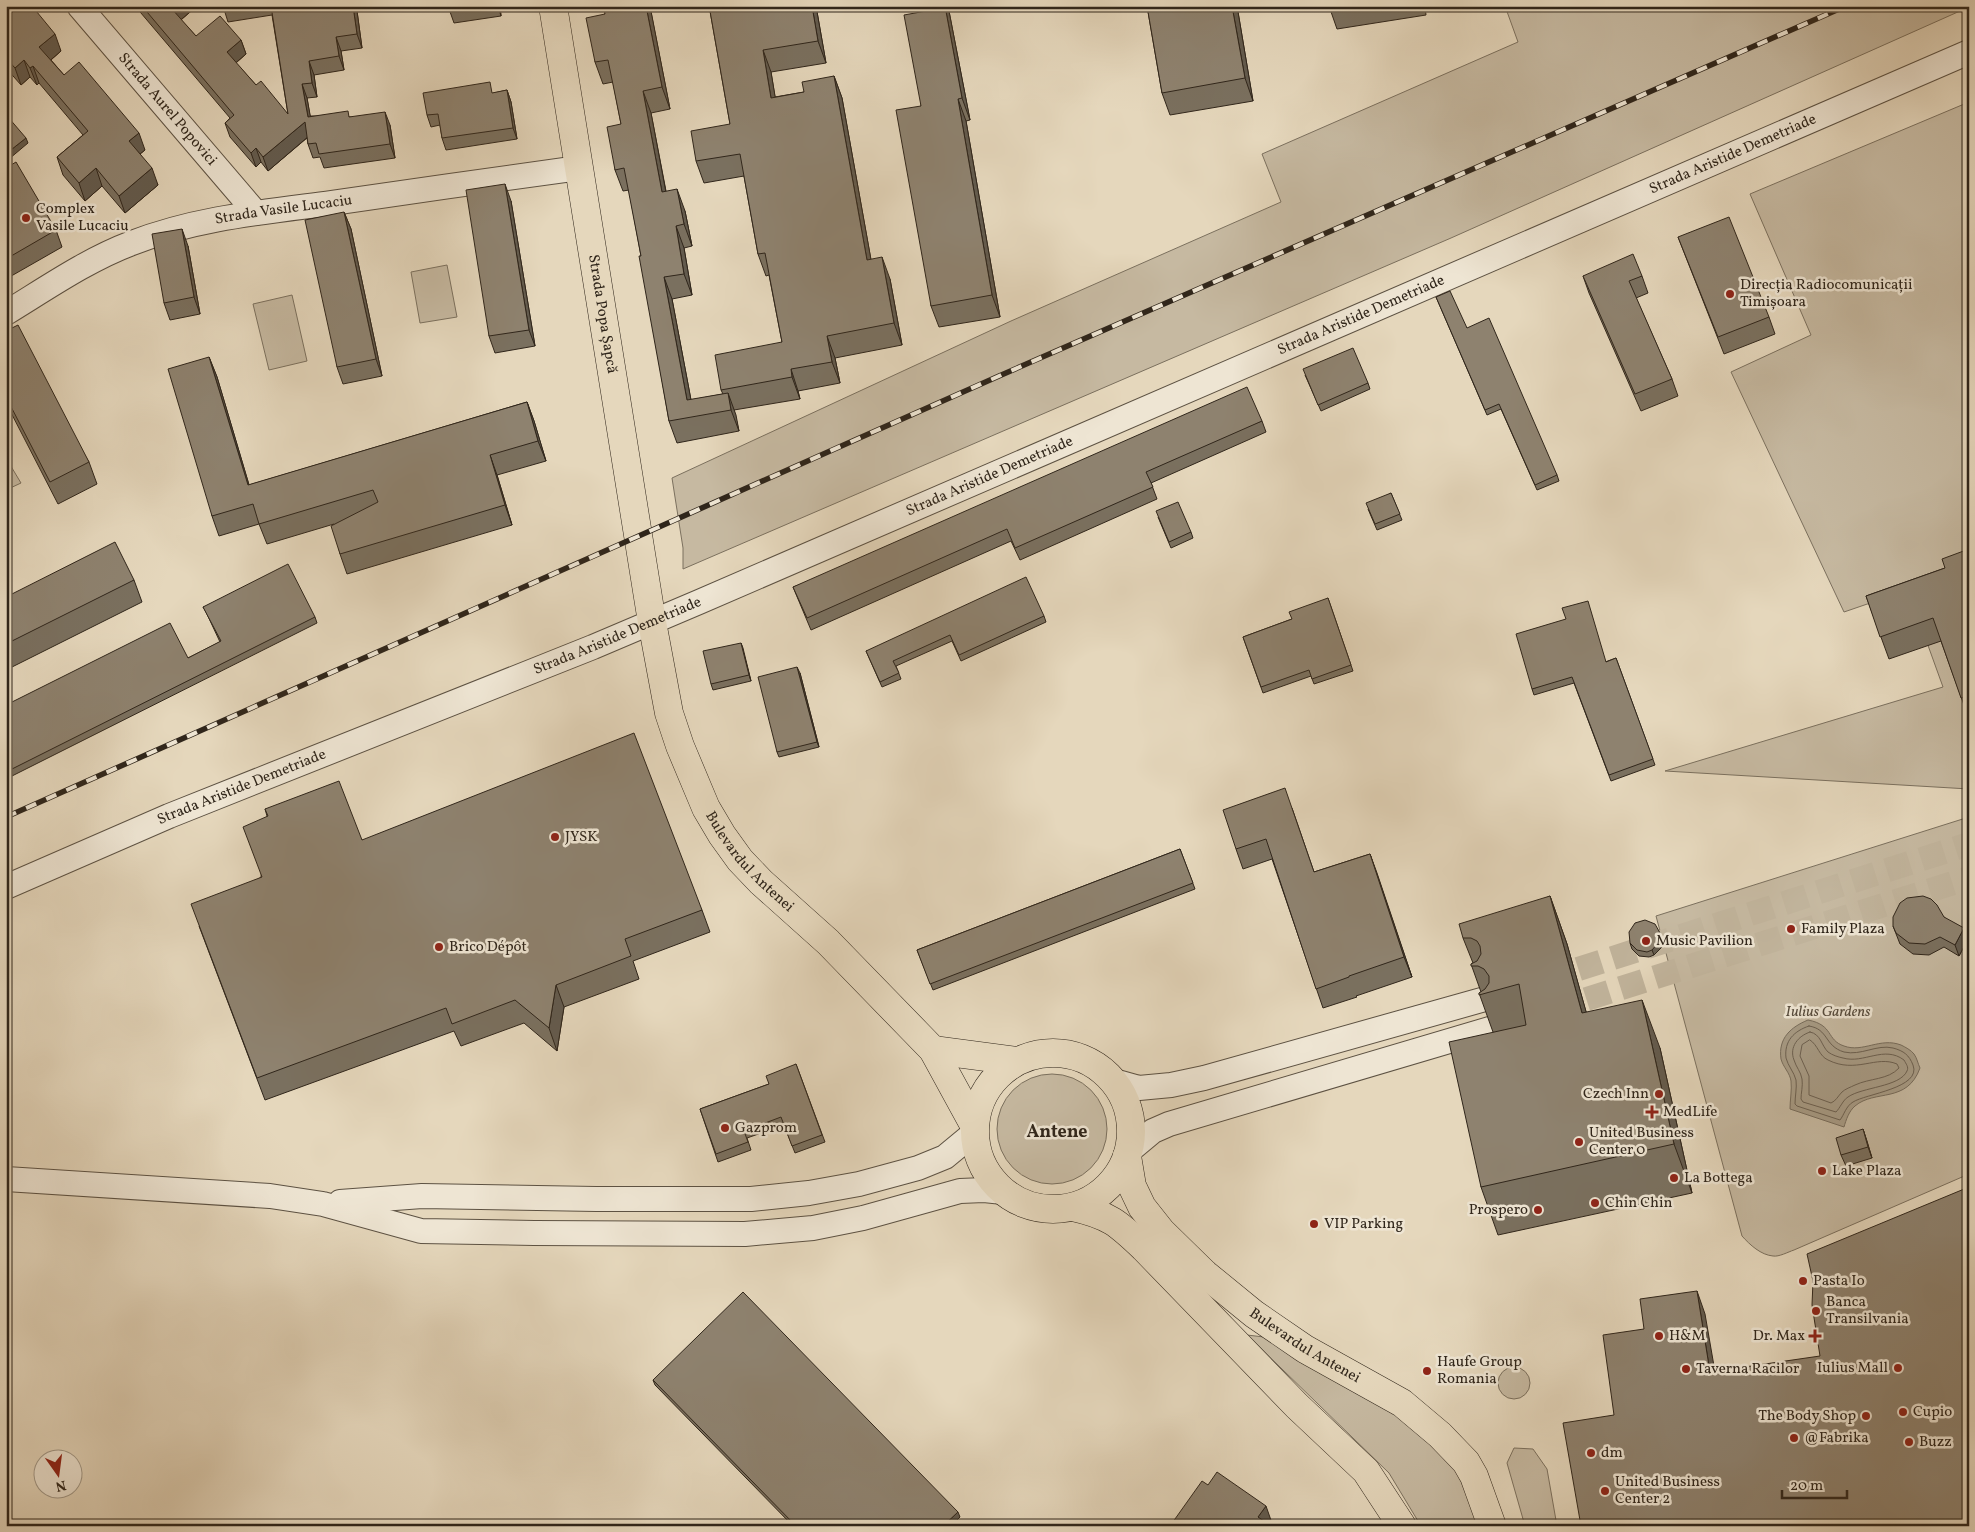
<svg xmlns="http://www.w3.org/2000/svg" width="1975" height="1532" viewBox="0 0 1975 1532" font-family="Vollkorn,serif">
  <rect width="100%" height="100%" fill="#e5d7bc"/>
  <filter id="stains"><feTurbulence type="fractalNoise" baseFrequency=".004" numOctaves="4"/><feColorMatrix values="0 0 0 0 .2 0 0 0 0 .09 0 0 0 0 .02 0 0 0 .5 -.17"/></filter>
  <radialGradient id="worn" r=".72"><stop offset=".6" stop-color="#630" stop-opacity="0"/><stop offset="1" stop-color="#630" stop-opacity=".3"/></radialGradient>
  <!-- green -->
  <path fill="#c6b9a1" stroke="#7b705e" d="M1505 6 1969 7 1451 238 683 569V548L672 478 1011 321 1281 202 1262 154 1518 42Z
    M1969 102V789L1665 771 1943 687 1908 590 1844 612 1731 372 1811 335 1750 194Z
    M447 265 457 317 420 323 411 272Z
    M292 295 307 361 269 370 253 304Z
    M6 458 21 483 6 490Z
    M1969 817V1174L1794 1250C1788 1252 1779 1257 1773 1256 1761 1255 1750 1245 1742 1236L1656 916Z
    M997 1129a55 55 0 1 1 110 0a55 55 0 1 1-110 0Z
    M1247 1335 1264 1337 1394 1408 1455 1467 1480 1526H1421L1389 1473Z
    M1498 1383a16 16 0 1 1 32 0a16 16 0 1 1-32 0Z
    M1514 1448 1533 1449 1547 1469 1557 1526H1525L1507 1463Z"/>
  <!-- water -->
  <path fill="#a79b85" stroke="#776c5b" d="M1808 1020C1834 1025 1826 1040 1844 1046 1863 1053 1880 1037 1901 1045 1905 1047 1911 1050 1914 1054 1917 1058 1918 1064 1920 1068 1907 1104 1875 1089 1855 1106 1849 1111 1846 1120 1844 1127L1790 1109C1790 1100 1792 1090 1791 1081 1790 1073 1783 1067 1781 1059 1778 1038 1791 1027 1808 1020Z"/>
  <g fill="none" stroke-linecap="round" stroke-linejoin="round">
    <!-- shore -->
    <path stroke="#6c6050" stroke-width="1" d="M1809 1026C1829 1029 1824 1046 1844 1052 1861 1056 1877 1044 1893 1048 1904 1051 1909 1055 1913 1065 1922 1088 1865 1094 1853 1102 1846 1106 1844 1115 1840 1120L1797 1106 1795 1104C1795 1096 1797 1088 1796 1080 1794 1072 1788 1066 1786 1058 1784 1041 1794 1031 1809 1026Z
      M1810 1032C1821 1034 1821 1045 1828 1052 1832 1055 1838 1057 1843 1058 1864 1064 1884 1045 1904 1060 1906 1064 1909 1067 1907 1071 1900 1087 1862 1087 1848 1097 1843 1100 1840 1108 1836 1112L1803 1102 1801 1099C1801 1093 1803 1086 1802 1079 1801 1072 1796 1067 1794 1060 1789 1047 1798 1036 1810 1032Z
      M1810 1040C1818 1045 1819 1056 1828 1060 1856 1074 1876 1055 1897 1064L1899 1068C1888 1080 1870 1078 1855 1085 1851 1087 1845 1089 1842 1092 1838 1096 1836 1101 1831 1103L1809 1095V1076L1800 1056 1802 1045Z"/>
    <!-- minor-tunnel -->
    <path stroke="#c1b49c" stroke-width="24" stroke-dasharray="24 12" stroke-linecap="butt" d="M1544 980 1969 844
      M1552 1010 1969 878"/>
    <defs>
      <g id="minor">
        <path id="s1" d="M79 6 256 213"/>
        <path id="s2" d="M6 313C47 288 87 260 132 243 196 218 264 212 332 203 414 191 497 179 579 168"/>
        <path id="s3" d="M6 887 169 816 593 647 699 602 1969 52"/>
        <path d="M1114 1081 1139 1088 1171 1085 1204 1078 1485 999"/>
        <path d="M1129 1151 1153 1131 1169 1124 1493 1028"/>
        <path d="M6 1179 270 1196 323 1204 421 1231 534 1233 745 1234 813 1228 863 1218 960 1191 984 1190 1003 1192"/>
        <path d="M340 1202 422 1196 596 1199H751L809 1193 859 1184 918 1168 945 1157 974 1133"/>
      </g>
      <g id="major">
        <path id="s4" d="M553 6 652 622 669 713 680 746 706 808 722 835 740 860 761 882 828 942 933 1050 974 1125"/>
        <path d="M933 1050 1017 1061"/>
        <circle cx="1053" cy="1131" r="78"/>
        <path id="s5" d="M1127 1156 1132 1186 1142 1207 1161 1231 1205 1274 1254 1314 1305 1349 1402 1403 1440 1435 1466 1462 1474 1476 1492 1526"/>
        <path d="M1073 1207C1109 1215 1118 1223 1144 1248L1297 1406 1366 1471 1402 1526"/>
      </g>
    </defs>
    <!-- minor casing -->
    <use href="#minor" stroke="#5d5243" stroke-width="26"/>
    <!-- major casing -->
    <use href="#major" stroke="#30261b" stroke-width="29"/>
    <!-- minor -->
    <use href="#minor" stroke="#eee5d3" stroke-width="24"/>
    <!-- major -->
    <use href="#major" stroke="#e5d7bc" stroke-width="28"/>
    <defs>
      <path id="rail" d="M6 817 999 376 1846 6"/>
    </defs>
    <!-- rail casing -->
    <use href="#rail" stroke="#30261b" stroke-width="5.5"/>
    <!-- rail -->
    <use href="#rail" stroke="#eee5d3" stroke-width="4" stroke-dasharray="11" stroke-linecap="butt"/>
  </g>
  <!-- wall -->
  <path fill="#7a705f" stroke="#30261b" d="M6 6 61 51 51 60 64 75 145 150 140 154 158 185 125 213 102 186 85 201 63 175 57 157 83 135 39 83 37 85 30 77 21 85 6 68Z
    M135 6H197L181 20 196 36 241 40 246 54 236 63 256 85 288 114 272 15 228 22 223 6H355L357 11 362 48 341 51 344 70 314 75 317 97 307 98 310 116 350 117 390 125 395 158 324 168 320 157 313 158 308 144 307 138 268 171 261 162 256 167 230 137 225 123 230 118Z
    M448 6H500L501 16 454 23Z
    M604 6H655L650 7 670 109 651 113 666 191 685 211 692 246 684 248 692 295 672 299 691 400 723 394 721 390 782 342 769 275 766 276 758 254 744 176 704 183 696 161 730 124 710 11 816 6 826 63 771 72 775 97 804 92 834 76 842 98 871 260 890 279 902 345 835 358 840 383 798 391 800 399 734 410 739 431 677 443 669 421 641 256 629 190 623 191 615 170 621 124 613 82 603 84 595 62 605 14Z
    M925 6H948L970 120 966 121 1000 317 939 327 931 306 921 106 926 11Z
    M1147 6H1237L1253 101 1170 115 1162 93Z
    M1329 6H1425L1426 15 1337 29Z
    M507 90 511 102 517 139 446 150 442 138 440 125 431 127 427 115 494 93Z
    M6 168 56 230 62 247 6 279Z
    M511 201 535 346 495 353 489 336Z
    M344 212 351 229 382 376 343 384 337 367Z
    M1678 237 1769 317 1775 334 1724 354Z
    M188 246 200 314 170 320 164 303Z
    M1583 276H1642L1648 293 1636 298 1672 379 1678 396 1641 411 1589 293Z
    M1436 297 1467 328 1557 475 1559 481 1537 490 1501 409 1487 415Z
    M6 331 89 462 97 484 58 504 6 403Z
    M209 357 217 377 249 485 527 402 534 421 546 461 497 475 512 525 347 574 340 554 334 524 267 544 259 524 219 536 212 516Z
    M1305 375 1368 383 1370 389 1321 411Z
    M1262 421 1266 432 1151 483 1157 499 1020 560 1011 541 811 630 798 599 793 587Z
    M1391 493 1402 520 1377 530 1368 509Z
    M1158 517 1191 532 1193 538 1171 548Z
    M1969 549V719L1941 641 1889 659 1866 596 1945 568Z
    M134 580 142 602 6 670V597Z
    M1328 598 1353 671 1314 684 1311 676 1263 693 1243 637 1292 619Z
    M203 607 315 617 317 623 6 779V705L188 658 220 642 206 612Z
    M1044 616 1046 622 961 661 952 641 896 666 901 679 882 687 866 651Z
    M741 643 751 681 713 690 711 684Z
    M1616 658 1655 765 1611 781 1574 683 1534 695 1532 689Z
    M800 673 819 747 779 757 777 752Z
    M1292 808 1314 872 1370 854 1412 977 1356 996 1357 997 1323 1008 1272 859 1243 869 1236 849Z
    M265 809 362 840 702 910 710 932 633 961 639 979 564 1007 557 1051 524 1023 461 1046 454 1031 265 1100 199 926 261 877 267 816Z
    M1180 849 1195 889 933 990 917 950Z
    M1550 896 1567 944 1586 1012 1660 1048 1692 1193 1498 1235 1481 1187 1493 1032 1479 993 1481 992 1471 964 1473 963 1463 938Z
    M1944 917 1968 939 1959 956 1944 947 1929 955 1913 954 1900 944 1893 926Z
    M1660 933 1662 939 1661 948 1654 955 1649 957 1639 956 1632 949 1630 943Z
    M796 1064 825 1142 795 1153 784 1125 747 1138 751 1150 718 1162 700 1109 769 1084Z
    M1863 1129 1872 1158 1846 1166 1841 1155Z
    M653 1380 960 1517 951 1526H793L655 1385Z"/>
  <!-- shaded-wall -->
  <path fill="#635b4e" stroke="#30261b" d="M176 6H197L177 23 172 9Z
    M353 6H355L357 11 362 48 357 34Z
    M498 6H500L501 16Z
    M646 6H650L670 109 662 87Z
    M812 6H816L826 63 818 41Z
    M945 6H948L970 120 962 98Z
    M1232 6H1237L1253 101 1245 78Z
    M55 34 61 51 46 64 39 47Z
    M336 37 341 51 344 70 339 56Z
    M241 40 246 54 232 66 227 52Z
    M763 50 771 72 779 120 771 98Z
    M24 60 30 77 21 85 15 68Z
    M309 61 314 75 317 97 312 83Z
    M33 66 39 83 37 85 30 68Z
    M834 76 842 98 875 282 867 260Z
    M302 84 307 98 313 131 308 117Z
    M507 90 511 102 517 139 513 128Z
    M643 91 651 113 670 214 662 192Z
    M958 99 966 121 1000 317 992 295Z
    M385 112 390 125 395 158 390 144Z
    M305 122 310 135 268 171 263 157Z
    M139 133 145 150 135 158 129 141Z
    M26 138 28 143 9 159 7 153Z
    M256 148 261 162 256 167 251 153Z
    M96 168 102 186 85 201 79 183Z
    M152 168 158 185 125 213 119 196Z
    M505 184 511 201 535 346 529 330Z
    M677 189 685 211 692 246 684 224Z
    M344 212 351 229 382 376 376 359Z
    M676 226 684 248 692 295 684 274Z
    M182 229 188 246 200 314 194 297Z
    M882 257 890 279 902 345 894 323Z
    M664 277 672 299 694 416 687 400Z
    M827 336 835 358 840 383 832 362Z
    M209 357 217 377 255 505 248 485Z
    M791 369 798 391 800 399 792 377Z
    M728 393 736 415 739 431 731 410Z
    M527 402 534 421 546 461 538 441Z
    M490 455 497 475 512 525 505 505Z
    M741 643 743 648 751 681 749 675Z
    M797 667 800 673 819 747 817 742Z
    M1370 854 1377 873 1412 977 1404 957Z
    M1550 896 1567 944 1600 1061 1582 1013Z
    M1964 928 1968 939 1959 956 1955 945Z
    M1660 933 1662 939 1661 948 1654 955 1652 950Z
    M556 985 564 1007 557 1051 549 1028Z
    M1642 1000 1660 1048 1692 1193 1674 1144Z
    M1863 1129 1867 1141 1872 1158 1868 1147Z
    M1697 1291 1705 1314 1719 1395 1710 1372Z
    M1266 1506 1273 1526H1262L1258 1517Z
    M958 1512 960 1517 951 1526H943Z"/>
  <!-- building -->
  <path fill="#8e826f" stroke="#30261b" d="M6 6H32L55 34 39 47 64 75 79 62 139 133 129 141 152 168 119 196 96 168 79 183 57 157 88 131 33 66 30 68 24 60 15 68 6 58Z
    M142 6H176L172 9 196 36 220 16 241 40 227 52 256 85 261 81 288 114 271 6H353L357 34 336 37 339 56 309 61 312 83 302 84 308 117 348 111 349 117 385 112 390 144 319 154 316 143 308 144 305 122 263 157 256 148 251 153 225 123 234 115Z
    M604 6H646L662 87 643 91 662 192 677 189 684 224 676 226 684 274 664 277 687 400 728 393 731 410 669 421 639 256H641L624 168 615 170 607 127 621 124 608 60 595 62 586 18 605 14Z
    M738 6H812L818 41 763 50 771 98 804 92 802 82 834 76 867 260 882 257 894 323 827 336 832 362 791 369 792 377 721 390 715 355 782 342 765 253 758 254 740 154 696 161 691 131 730 124 710 11Z
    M925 6H945L962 98 958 99 992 295 931 306 896 110 921 106 904 15 926 11Z
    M1147 6H1232L1245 78 1162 93Z
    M490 82 492 93 507 90 513 128 442 138 438 114 427 115 423 93Z
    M8 117 26 138 7 153 6 152V118Z
    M16 162 56 230 6 259V168Z
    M505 184 529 330 489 336 466 190Z
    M344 212 376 359 337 367 305 220Z
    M1729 217 1769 317 1718 337 1678 237Z
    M182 229 194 297 164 303 152 234Z
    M1633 254 1642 276 1629 281 1672 379 1635 394 1583 276Z
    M1450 291 1467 328 1489 318 1557 475 1535 485 1499 404 1485 410 1436 297Z
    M18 325 89 462 50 482 6 397V331Z
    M1353 348 1368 383 1318 405 1303 369Z
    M209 357 248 485 527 402 538 441 490 455 505 505 340 554 331 526 378 502 373 490 259 524 253 504 212 516 168 369Z
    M1247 387 1262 421 1146 472 1153 487 1015 548 1007 529 807 618 793 587Z
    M1391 493 1400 514 1375 524 1366 503Z
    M1178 502 1191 532 1169 542 1156 511Z
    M115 542 134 580 6 644V597Z
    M1969 549V695L1961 698 1933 618 1880 637 1866 596 1945 568 1942 559Z
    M288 564 315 617 6 772V705L170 623 188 658 221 641 203 607Z
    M1026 577 1044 616 959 655 950 635 893 661 899 673 880 682 866 651Z
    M1328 598 1351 665 1312 679 1309 670 1261 687 1243 637 1292 619 1289 612Z
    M1588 601 1606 662 1616 658 1653 759 1609 775 1572 677 1532 689 1516 634 1566 619 1562 608Z
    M741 643 749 675 711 684 703 651Z
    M797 667 817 742 777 752 758 677Z
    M634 733 702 910 625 939 631 956 556 985 549 1028 515 1000 452 1024 446 1008 257 1078 191 904 262 877 243 827 268 816 265 809 339 781 362 840Z
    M1285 788 1314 872 1370 854 1404 957 1349 976V977L1316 989 1266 839 1236 849 1223 810Z
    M1180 849 1193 883 930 984 917 950Z
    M1550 896 1582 1013 1642 1000 1674 1144 1481 1187 1449 1042 1526 1025 1519 984 1479 995V993L1485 989 1489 983V976L1484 969 1478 966H1471V964L1477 961 1481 954 1480 946 1477 941 1471 938H1463L1459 924Z
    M1923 896 1931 899 1937 905 1944 917 1964 928 1955 945 1940 937 1925 944 1909 943 1896 933 1893 926V917L1900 903 1907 898Z
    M1645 920 1655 924 1660 933 1659 942 1652 950 1647 952 1637 950 1630 943 1629 932 1635 923Z
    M796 1064 822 1135 792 1146 781 1117 744 1131 748 1142 716 1154 700 1109 769 1084 766 1076Z
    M1863 1129 1868 1147 1841 1155 1836 1138Z
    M1969 1187V1526H1581L1563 1423 1614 1415 1603 1335 1644 1329 1640 1299 1697 1291 1710 1372 1820 1356 1812 1305 1813 1281 1807 1254Z
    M743 1292 958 1512 943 1526H796L653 1380Z
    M1217 1472 1266 1506 1258 1517 1271 1526H1170L1202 1481 1208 1485Z"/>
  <!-- markers -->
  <g fill="#8f2418" stroke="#eee5d3" stroke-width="2">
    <circle cx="26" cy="218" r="5"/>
    <circle cx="1730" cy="294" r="5"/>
    <circle cx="555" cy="837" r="5"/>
    <circle cx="1791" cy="929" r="5"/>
    <circle cx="1646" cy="941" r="5"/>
    <circle cx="439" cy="947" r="5"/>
    <circle cx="1659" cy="1094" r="5"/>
    <path d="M1649.5 1104.5h5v5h5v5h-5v5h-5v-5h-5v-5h5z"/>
    <circle cx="725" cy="1128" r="5"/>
    <circle cx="1579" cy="1142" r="5"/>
    <circle cx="1822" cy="1171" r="5"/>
    <circle cx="1674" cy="1178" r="5"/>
    <circle cx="1595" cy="1203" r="5"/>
    <circle cx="1538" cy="1210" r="5"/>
    <circle cx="1314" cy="1224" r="5"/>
    <circle cx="1803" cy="1281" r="5"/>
    <circle cx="1816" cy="1311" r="5"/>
    <circle cx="1659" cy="1336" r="5"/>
    <path d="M1812.5 1328.5h5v5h5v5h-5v5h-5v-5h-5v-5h5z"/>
    <circle cx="1898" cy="1368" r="5"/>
    <circle cx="1686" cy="1369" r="5"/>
    <circle cx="1427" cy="1371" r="5"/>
    <circle cx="1903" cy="1412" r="5"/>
    <circle cx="1866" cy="1416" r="5"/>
    <circle cx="1794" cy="1438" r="5"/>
    <circle cx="1909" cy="1442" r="5"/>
    <circle cx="1591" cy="1453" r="5"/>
    <circle cx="1605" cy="1491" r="5"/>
  </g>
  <g text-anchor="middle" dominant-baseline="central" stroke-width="5" stroke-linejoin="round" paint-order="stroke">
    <!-- street labels -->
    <g font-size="15" fill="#30261b" stroke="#eee5d3">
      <text stroke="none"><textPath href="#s1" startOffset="136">Strada Aurel Popovici</textPath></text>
      <text stroke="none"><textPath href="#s3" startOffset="1876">Strada Aristide Demetriade</textPath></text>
      <text stroke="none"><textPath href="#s2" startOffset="300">Strada Vasile Lucaciu</textPath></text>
      <text stroke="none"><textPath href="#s4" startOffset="312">Strada Popa Șapcă</textPath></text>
      <text stroke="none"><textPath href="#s3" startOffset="1471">Strada Aristide Demetriade</textPath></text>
      <text stroke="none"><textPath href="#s3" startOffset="1066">Strada Aristide Demetriade</textPath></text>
      <text stroke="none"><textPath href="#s3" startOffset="661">Strada Aristide Demetriade</textPath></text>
      <text stroke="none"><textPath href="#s3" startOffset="256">Strada Aristide Demetriade</textPath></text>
      <text stroke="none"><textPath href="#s4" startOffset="888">Bulevardul Antenei</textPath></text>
      <text stroke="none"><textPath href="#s5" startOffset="269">Bulevardul Antenei</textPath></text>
    </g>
    <!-- poi labels -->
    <g font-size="15" fill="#30261b" stroke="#eee5d3" text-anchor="start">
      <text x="36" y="209">Complex<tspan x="36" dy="17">Vasile Lucaciu</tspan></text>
      <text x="1740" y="285">Direcția Radiocomunicații<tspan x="1740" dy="17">Timișoara</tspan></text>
      <text x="565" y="837">JYSK</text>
      <text x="1801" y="929">Family Plaza</text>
      <text x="1656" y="941">Music Pavilion</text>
      <text x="449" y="947">Brico Dépôt</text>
      <text x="1649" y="1094" text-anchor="end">Czech Inn</text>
      <text x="1663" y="1112">MedLife</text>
      <text x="735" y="1128">Gazprom</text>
      <text x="1589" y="1133">United Business<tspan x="1589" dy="17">Center 0</tspan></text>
      <text x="1832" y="1171">Lake Plaza</text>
      <text x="1684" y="1178">La Bottega</text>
      <text x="1605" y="1203">Chin Chin</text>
      <text x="1528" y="1210" text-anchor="end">Prospero</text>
      <text x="1324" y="1224">VIP Parking</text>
      <text x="1813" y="1281">Pasta Io</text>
      <text x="1826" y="1302">Banca<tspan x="1826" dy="17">Transilvania</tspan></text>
      <text x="1669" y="1336">H&amp;M</text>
      <text x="1805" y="1336" text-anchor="end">Dr. Max</text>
      <text x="1437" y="1362">Haufe Group<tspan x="1437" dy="17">Romania</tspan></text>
      <text x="1888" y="1368" text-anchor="end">Iulius Mall</text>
      <text x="1696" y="1369">Taverna Racilor</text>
      <text x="1913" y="1412">Cupio</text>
      <text x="1856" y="1416" text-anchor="end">The Body Shop</text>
      <text x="1804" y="1438">@Fabrika</text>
      <text x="1919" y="1442">Buzz</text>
      <text x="1601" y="1453">dm</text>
      <text x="1615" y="1482">United Business<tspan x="1615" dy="17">Center 2</tspan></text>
    </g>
    <!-- park labels -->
    <g font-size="15" font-style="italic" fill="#564b3c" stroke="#eee5d3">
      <text x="1828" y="1012">Iulius Gardens</text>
    </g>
    <!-- quarter labels -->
    <g font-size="18" font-weight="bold" fill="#30261b" stroke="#eee5d3">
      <text x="1057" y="1132">Antene</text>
    </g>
  </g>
  <!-- margin -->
  <rect width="1975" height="1532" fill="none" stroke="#e5d7bc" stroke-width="25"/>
  <rect x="8" y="8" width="1960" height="1517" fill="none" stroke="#30261b" stroke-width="2.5"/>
  <rect x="12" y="12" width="1950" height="1507" fill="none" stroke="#30261b"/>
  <!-- north arrow -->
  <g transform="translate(58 1474) rotate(166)"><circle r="24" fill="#eee5d3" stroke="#a29989"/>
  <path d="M0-4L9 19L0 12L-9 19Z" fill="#8f2418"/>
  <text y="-8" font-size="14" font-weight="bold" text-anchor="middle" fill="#30261b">N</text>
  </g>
  <!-- scale -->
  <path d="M1782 1490v8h65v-8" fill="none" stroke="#30261b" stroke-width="2.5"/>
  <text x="1790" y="1490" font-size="15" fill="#30261b" stroke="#eee5d3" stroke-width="4" paint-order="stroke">20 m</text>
  <rect width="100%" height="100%" filter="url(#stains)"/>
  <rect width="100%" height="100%" fill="url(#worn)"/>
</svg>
